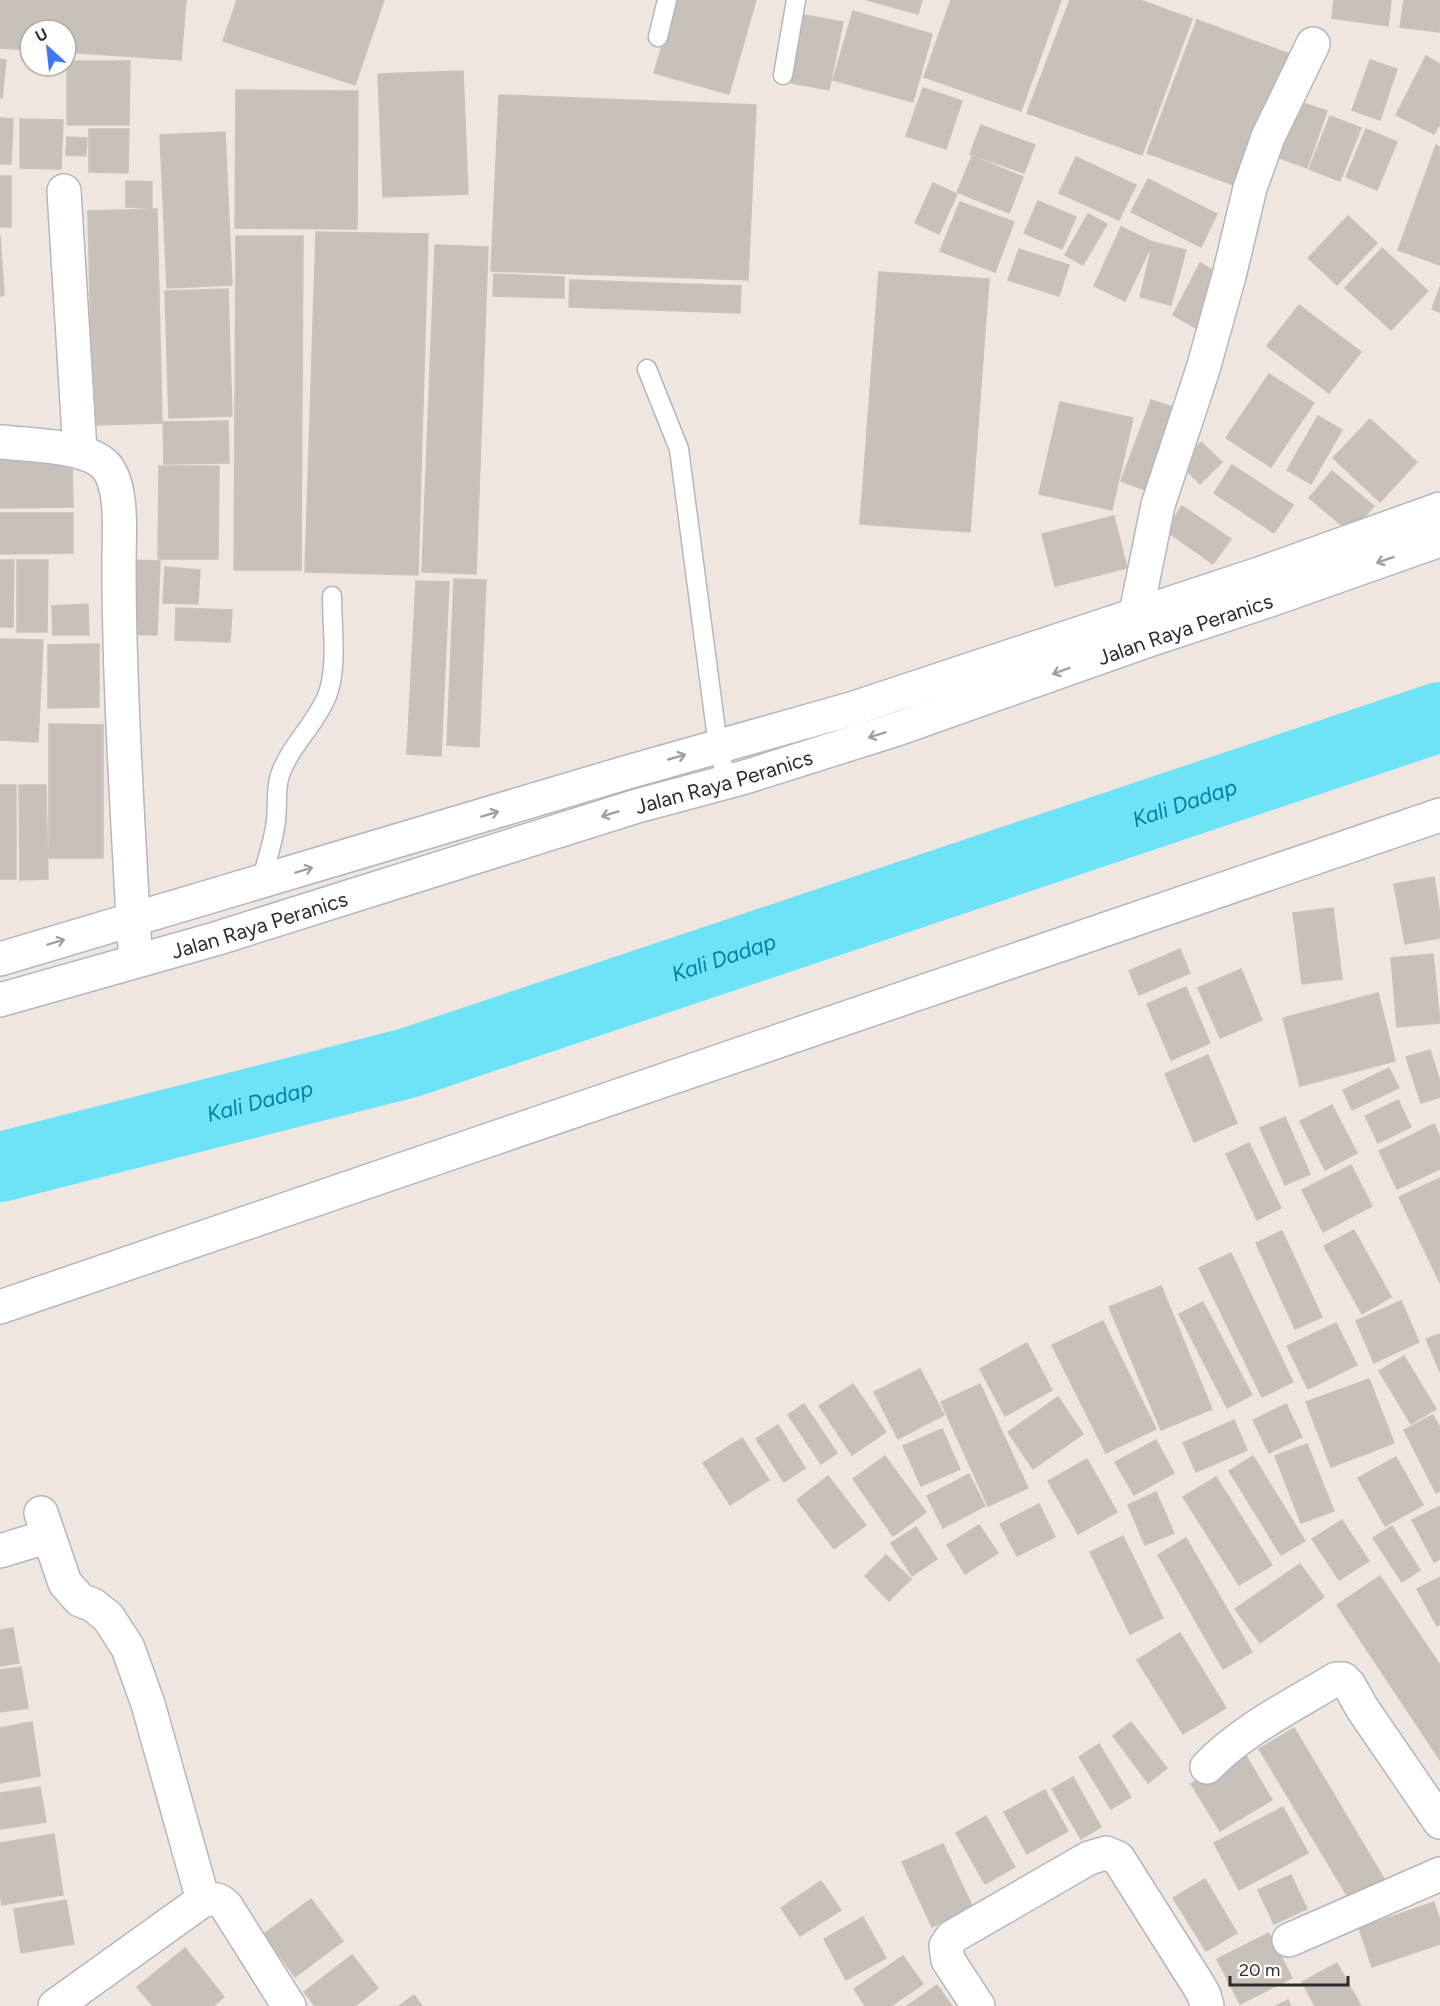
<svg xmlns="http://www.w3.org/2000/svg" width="1440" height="2006" viewBox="0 0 1440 2006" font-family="Figtree,sans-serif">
  <rect width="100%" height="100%" fill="#efe6df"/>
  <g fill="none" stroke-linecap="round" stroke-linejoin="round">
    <!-- river -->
    <path stroke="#6ce3f7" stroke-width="70" id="s1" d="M0 1167 408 1063 1440 717"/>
  </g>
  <!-- building -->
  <path fill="#c8c1ba" stroke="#cbc2b8" stroke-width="1.5" d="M0 0H186L181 60 66 52V30H30V50L0 48Z
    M237 0H384L355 85 223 41Z
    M676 0H756L729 94 654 73Z
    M867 0H922L918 14Z
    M951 0H1061L1021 111 924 77Z
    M1070 0H1140L1192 19 1142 155 1027 113Z
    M1334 0H1391L1388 26 1332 18Z
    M1404 0H1440V32L1400 27Z
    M853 11 932 34 913 102 833 80Z
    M799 14 843 22 829 90 786 82Z
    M1197 20 1295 56 1245 189 1147 153Z
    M1426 56 1440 64V124L1434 134 1396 115Z
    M0 59 6 60 2 98 0 97Z
    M1370 60 1397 69 1380 120 1352 110Z
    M67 61H130L129 125H67Z
    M463 71 468 194 383 197 378 74Z
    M923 88 962 101 946 149 906 136Z
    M236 90 358 91 357 229 235 228Z
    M499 95 756 105 748 280 491 271Z
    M1288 98 1327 111 1307 168 1269 154Z
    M1330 116 1361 128 1340 181 1309 169Z
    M0 118 13 119 11 164H0Z
    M20 119 63 120 61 169 20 168Z
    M981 125 1035 145 1024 173 970 154Z
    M89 129H129L128 173 89 172Z
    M1366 129 1397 142 1377 190 1346 177Z
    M225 132 232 285 167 288 160 135Z
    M67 137 87 138 86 156 66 155Z
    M1436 145 1440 147V265L1398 250Z
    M972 156 1023 177 1009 213 957 192Z
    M1076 157 1136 185 1119 220 1059 193Z
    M0 176H11V227H0Z
    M1148 179 1217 214 1201 247 1131 212Z
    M126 181 152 182V208L126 207Z
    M933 183 957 194 939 234 915 223Z
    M1038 201 1076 217 1062 249 1024 233Z
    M960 202 1014 222 995 272 940 251Z
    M157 209 162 423 93 425 88 211Z
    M1088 214 1107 224 1083 265 1065 255Z
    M1348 216 1377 243 1337 285 1308 258Z
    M1121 227 1153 242 1125 301 1094 286Z
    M316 232 428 234 418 575 305 572Z
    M0 235 4 295 0 296Z
    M236 236H303L301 570H234Z
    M1153 242 1186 250 1171 305 1140 297Z
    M435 245 488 247 476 574 422 572Z
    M1382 248 1428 291 1391 330 1345 288Z
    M1019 249 1069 265 1059 296 1008 280Z
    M1200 263 1223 276 1196 328 1173 315Z
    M879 272 989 279 970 532 860 524Z
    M494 274 564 277V298L493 296Z
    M570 280 741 286 740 313 569 307Z
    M1440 287V312L1432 309Z
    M228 289 232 416 169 418 165 291Z
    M1299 305 1361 352 1329 393 1267 346Z
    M1269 374 1314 403 1271 467 1226 438Z
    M1151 400 1182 410 1153 493 1121 481Z
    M1060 402 1133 418 1112 510 1039 494Z
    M1318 416 1342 430 1311 484 1287 470Z
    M1370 419 1417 462 1380 502 1333 458Z
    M228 421 229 463 164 464 163 422Z
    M1201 442 1222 462 1200 484 1180 464Z
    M72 459 73 507 0 508V461Z
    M1232 465 1293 505 1274 533 1214 493Z
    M159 466H219L218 559H158Z
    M1332 471 1374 506 1351 533 1309 498Z
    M1182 506 1231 539 1213 564 1165 530Z
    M0 513H73V553L0 554Z
    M1114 516 1127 568 1055 586 1042 534Z
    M0 560H14L13 627H0Z
    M17 560H48L47 632H17Z
    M125 560 160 561 157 635 122 634Z
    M165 567 200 570 198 604 163 603Z
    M454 579 486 580 479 747 447 745Z
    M416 581 449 582 441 756 407 754Z
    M88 604 89 635H53L52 606Z
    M176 608 232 610 230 642 175 640Z
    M0 639 43 640 38 742 0 740Z
    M99 644V707L48 708V645Z
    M49 724 103 725V858H49Z
    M0 785H16V879H0Z
    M19 785H46L48 879 20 880Z
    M1434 877 1440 915V938L1405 944 1394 884Z
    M1333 908 1342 979 1302 984 1293 913Z
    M1180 949 1190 973 1139 995 1129 971Z
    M1433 954 1440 1023 1397 1027 1391 958Z
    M1241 969 1262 1020 1220 1038 1198 988Z
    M1186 987 1210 1043 1171 1060 1147 1004Z
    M1378 993 1395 1061 1300 1086 1283 1018Z
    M1430 1050 1440 1082V1097L1421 1103 1406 1057Z
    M1208 1055 1237 1123 1194 1142 1165 1074Z
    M1389 1068 1399 1088 1352 1110 1343 1090Z
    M1398 1100 1411 1127 1378 1143 1365 1116Z
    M1332 1105 1357 1153 1325 1170 1300 1121Z
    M1285 1117 1310 1174 1285 1185 1260 1128Z
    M1434 1124 1440 1137V1169L1397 1189 1379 1151Z
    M1249 1143 1281 1208 1257 1220 1226 1154Z
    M1351 1165 1372 1206 1323 1232 1302 1190Z
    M1440 1178V1283L1399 1197Z
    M1354 1230 1391 1297 1362 1314 1324 1246Z
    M1282 1231 1322 1317 1295 1329 1256 1243Z
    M1231 1253 1293 1382 1262 1397 1199 1268Z
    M1161 1286 1212 1409 1161 1430 1109 1307Z
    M1401 1301 1419 1342 1374 1363 1356 1321Z
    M1203 1302 1252 1395 1227 1408 1179 1314Z
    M1103 1321 1156 1429 1106 1453 1052 1345Z
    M1336 1323 1357 1365 1308 1389 1287 1346Z
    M1440 1334V1372L1426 1339Z
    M1027 1343 1052 1390 1005 1416 980 1369Z
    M1404 1356 1436 1409 1411 1424 1379 1371Z
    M920 1369 944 1415 898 1439 874 1392Z
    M1369 1379 1394 1443 1331 1467 1306 1402Z
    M853 1384 886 1432 852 1455 819 1406Z
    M980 1384 1028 1488 988 1506 941 1402Z
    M1058 1397 1083 1434 1033 1469 1008 1432Z
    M804 1404 837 1453 821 1464 788 1415Z
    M1286 1404 1302 1437 1269 1453 1253 1420Z
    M1433 1415 1440 1428V1491L1436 1493 1404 1430Z
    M1234 1420 1247 1450 1196 1472 1183 1443Z
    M778 1425 805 1468 784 1482 756 1439Z
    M942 1429 960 1469 921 1486 903 1446Z
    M742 1438 769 1480 730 1505 703 1463Z
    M1156 1440 1174 1473 1134 1495 1115 1462Z
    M1307 1444 1334 1511 1301 1523 1275 1456Z
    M885 1456 926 1512 893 1536 853 1479Z
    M1253 1456 1305 1541 1281 1555 1229 1471Z
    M1396 1457 1423 1505 1385 1526 1358 1478Z
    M1087 1459 1117 1512 1078 1534 1048 1481Z
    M969 1474 985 1506 943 1528 927 1496Z
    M828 1476 866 1525 834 1549 797 1500Z
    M1216 1477 1272 1565 1239 1585 1183 1497Z
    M1156 1492 1174 1533 1145 1545 1128 1505Z
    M1039 1504 1055 1537 1017 1556 1000 1524Z
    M1440 1506V1559L1434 1562 1412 1520Z
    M1342 1520 1369 1561 1339 1580 1312 1539Z
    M979 1525 998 1553 965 1574 947 1545Z
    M1392 1526 1420 1570 1402 1582 1373 1538Z
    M916 1527 937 1559 912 1576 891 1543Z
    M1123 1536 1163 1618 1130 1634 1090 1552Z
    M1186 1538 1252 1652 1223 1669 1158 1555Z
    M886 1555 911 1579 889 1601 865 1576Z
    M1300 1564 1324 1597 1260 1643 1235 1609Z
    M1380 1576 1440 1665V1760L1337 1605Z
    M1440 1577V1624L1437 1626 1417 1589Z
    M13 1628 19 1663 0 1666V1630Z
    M1180 1633 1226 1708 1183 1734 1137 1660Z
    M21 1667 28 1708 0 1712V1670Z
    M32 1722 40 1776 0 1783V1728Z
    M1131 1722 1167 1768 1148 1783 1113 1736Z
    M1294 1728 1389 1887 1354 1907 1259 1749Z
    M1099 1744 1131 1797 1111 1809 1079 1757Z
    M1244 1752 1272 1800 1220 1831 1191 1784Z
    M1073 1777 1101 1827 1081 1839 1052 1789Z
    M40 1787 46 1822 0 1829V1793Z
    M1045 1790 1068 1831 1027 1854 1004 1812Z
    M1283 1807 1308 1853 1239 1890 1214 1843Z
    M986 1816 1015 1867 985 1884 956 1833Z
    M54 1834 63 1895 2 1905 0 1894V1843Z
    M943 1844 973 1908 932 1927 902 1862Z
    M1291 1875 1307 1909 1274 1924 1258 1890Z
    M1205 1879 1237 1933 1206 1951 1173 1898Z
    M821 1881 841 1910 800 1936 781 1908Z
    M311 1899 343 1941 295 1977 264 1934Z
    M66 1900 74 1944 21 1953 14 1909Z
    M1434 1902 1440 1921V1944L1372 1967 1359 1928Z
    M863 1917 886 1958 846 1980 824 1939Z
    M1269 1933 1292 1978 1240 2004 1217 1959Z
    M185 1948 224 1997 213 2006H153L137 1987Z
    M352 1955 378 1988 355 2006H315L304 1992Z
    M903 1956 923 1984 891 2006H865L854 1989Z
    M1337 1963 1361 2006H1315L1302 1982Z
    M937 1985 952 2006H907Z
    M414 1995 422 2006H399Z
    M1288 2000 1291 2006H1276Z"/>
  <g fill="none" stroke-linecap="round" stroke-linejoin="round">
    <defs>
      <path id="service" d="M658 37 667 0
        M783 75 796 0
        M647 369 679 449 718 746 727 780
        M261 882C266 862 274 841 276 820 278 805 275 790 280 775 290 746 315 725 327 696 338 668 332 627 332 596"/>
      <path id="minor" d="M64 191 80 451
        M0 442C29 445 84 445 105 465 124 485 119 538 119 563 119 682 127 801 133 919L136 961
        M1139 641 1136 613 1158 505 1203 369 1229 276 1250 188 1268 137 1313 44
        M0 1307 1440 815
        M41 1513 65 1583 80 1600 93 1605 108 1617 128 1648 148 1704 203 1900
        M0 1551 49 1536
        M1207 1767C1242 1730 1292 1706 1336 1679H1343L1349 1685 1362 1708 1440 1822
        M1289 1940 1440 1874
        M55 2006 203 1900C213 1899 218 1898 226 1906L289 2006
        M978 2006 948 1960 946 1946 952 1937 1089 1858 1106 1853 1118 1858 1199 1986 1204 1995 1207 2006"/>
      <g id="tertiary">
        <path d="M0 959 628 772 851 709 1259 574 1440 509"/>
        <path id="s2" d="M0 1000 215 939 637 806 745 777 897 729 1149 640 1270 600 1440 540"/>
      </g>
    </defs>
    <!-- service casing -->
    <use href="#service" stroke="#b3b7c1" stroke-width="21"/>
    <!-- minor casing -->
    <use href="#minor" stroke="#b3b7c1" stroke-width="36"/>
    <!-- tertiary casing -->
    <use href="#tertiary" stroke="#b3b7c1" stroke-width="36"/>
    <!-- service -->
    <use href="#service" stroke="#fff" stroke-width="18"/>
    <!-- minor -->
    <use href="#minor" stroke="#fff" stroke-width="33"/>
    <!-- tertiary -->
    <use href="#tertiary" stroke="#fff" stroke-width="33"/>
  </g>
  <!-- one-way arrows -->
  <defs><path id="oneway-shaft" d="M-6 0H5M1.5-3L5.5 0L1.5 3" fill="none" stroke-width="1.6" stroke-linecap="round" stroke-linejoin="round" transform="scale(1.5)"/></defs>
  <g stroke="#a0a0a0">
    <use href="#oneway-shaft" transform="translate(1385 560) rotate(161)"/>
    <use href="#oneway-shaft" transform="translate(1061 671) rotate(160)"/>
    <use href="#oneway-shaft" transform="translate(877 735) rotate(163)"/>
    <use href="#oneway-shaft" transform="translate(677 757) rotate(-16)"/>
    <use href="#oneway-shaft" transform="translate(490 814) rotate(-17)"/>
    <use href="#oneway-shaft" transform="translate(610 814) rotate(163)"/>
    <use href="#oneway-shaft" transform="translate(304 870) rotate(-17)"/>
    <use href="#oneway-shaft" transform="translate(56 942) rotate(-17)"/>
  </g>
  <g text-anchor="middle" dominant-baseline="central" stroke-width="6" stroke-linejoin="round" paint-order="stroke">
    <!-- street labels -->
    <g font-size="21" fill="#2d2d2d" stroke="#fff">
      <text stroke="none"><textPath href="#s2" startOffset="1242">Jalan Raya Peranics</textPath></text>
      <text stroke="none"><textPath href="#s2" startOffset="756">Jalan Raya Peranics</textPath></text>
      <text stroke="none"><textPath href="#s2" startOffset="270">Jalan Raya Peranics</textPath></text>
    </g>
    <!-- water labels -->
    <g font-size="22" font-style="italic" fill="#057fa2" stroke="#fff">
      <text stroke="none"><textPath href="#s1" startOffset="1240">Kali Dadap</textPath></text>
      <text stroke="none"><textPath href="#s1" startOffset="754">Kali Dadap</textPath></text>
      <text stroke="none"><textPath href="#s1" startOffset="268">Kali Dadap</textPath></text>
    </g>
  </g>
  <!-- north arrow -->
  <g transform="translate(48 48) rotate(333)"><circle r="28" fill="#ffffff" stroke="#ababab" stroke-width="1.5"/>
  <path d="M0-4.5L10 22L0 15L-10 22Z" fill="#3c78ff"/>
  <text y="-9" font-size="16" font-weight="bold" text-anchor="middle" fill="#2d2d2d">U</text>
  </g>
  <!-- scale -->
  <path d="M1230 1976v9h118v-9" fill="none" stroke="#2d2d2d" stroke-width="3"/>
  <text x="1239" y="1976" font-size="18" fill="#2d2d2d" stroke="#ffffff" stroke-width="4.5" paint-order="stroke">20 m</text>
</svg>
